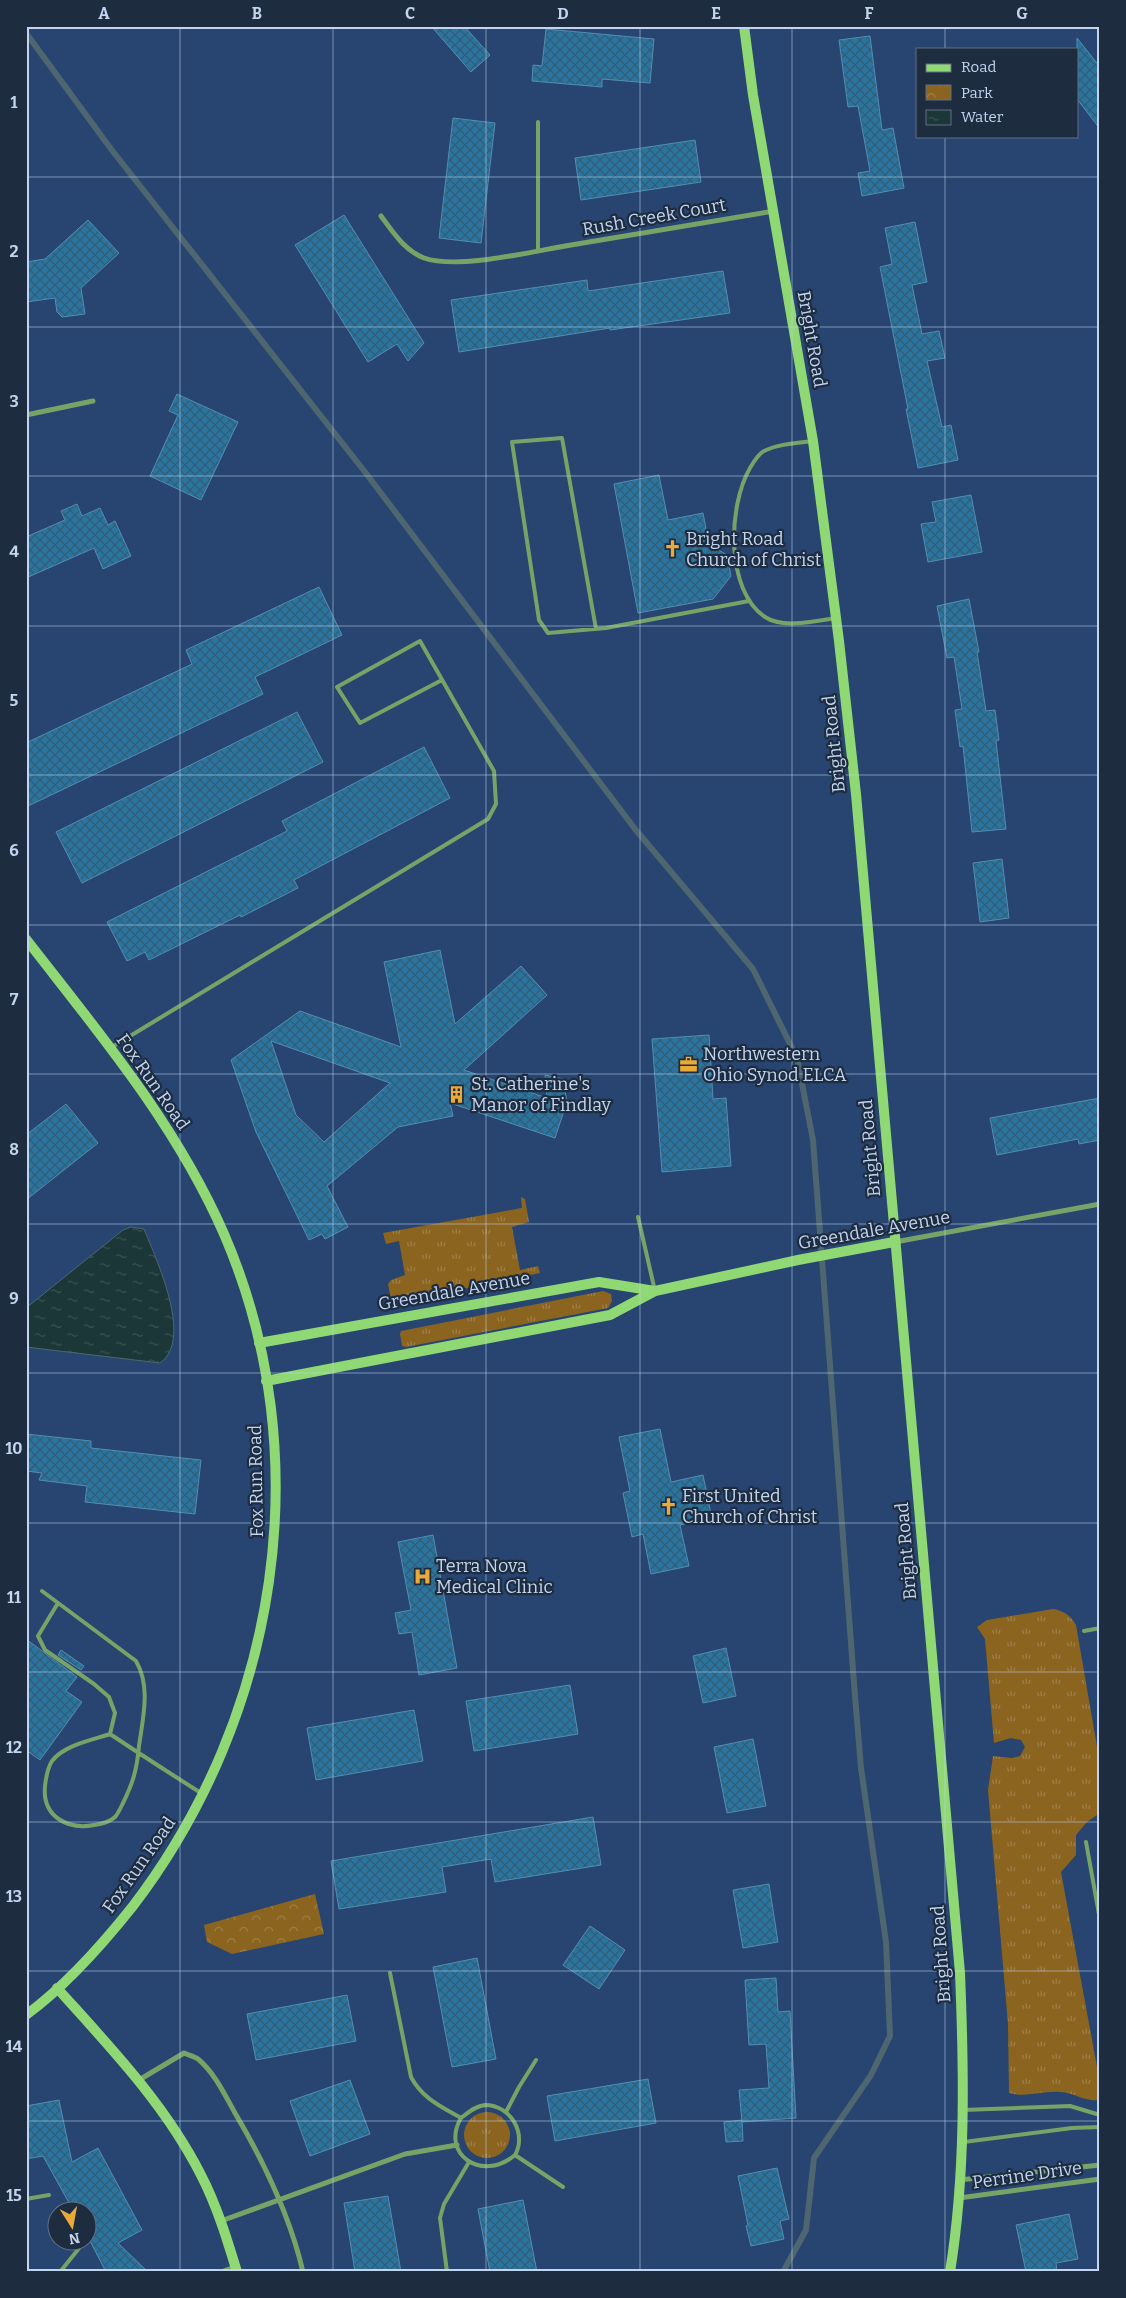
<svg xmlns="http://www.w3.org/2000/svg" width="1126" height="2298" viewBox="0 0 1126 2298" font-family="Bitter,serif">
  <defs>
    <pattern id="grass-tufts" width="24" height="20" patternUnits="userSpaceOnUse" patternTransform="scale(1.25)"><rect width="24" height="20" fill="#8b641f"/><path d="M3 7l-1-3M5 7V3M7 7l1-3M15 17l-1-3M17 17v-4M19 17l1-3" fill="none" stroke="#9f804b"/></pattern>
    <pattern id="park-crowns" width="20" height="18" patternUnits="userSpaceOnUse" patternTransform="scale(1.25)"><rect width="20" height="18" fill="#8b641f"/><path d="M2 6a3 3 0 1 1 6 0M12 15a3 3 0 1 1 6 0" fill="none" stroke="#9f804b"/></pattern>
    <pattern id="water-ripples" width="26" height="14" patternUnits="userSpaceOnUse" patternTransform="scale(1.25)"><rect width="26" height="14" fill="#1c3738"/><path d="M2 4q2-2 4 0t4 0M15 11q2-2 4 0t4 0" fill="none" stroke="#3b5355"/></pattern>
    <pattern id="building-cross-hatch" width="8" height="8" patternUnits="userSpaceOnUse" patternTransform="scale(1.25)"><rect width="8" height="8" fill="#2a759f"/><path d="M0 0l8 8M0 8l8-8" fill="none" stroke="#315d77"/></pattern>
  </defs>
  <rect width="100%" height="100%" fill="#274570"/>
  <!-- grass -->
  <path fill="url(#grass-tufts)" d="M521 1197 525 1199 529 1222 512 1227 520 1270 538 1266 540 1273 394 1303 391 1299 388 1284 391 1280 405 1275 399 1241 386 1244 383 1233 522 1208Z
    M603 1291 611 1294 612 1301 608 1308 406 1347 402 1346 400 1334 401 1331Z
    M1053 1609C1064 1611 1070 1615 1076 1625L1100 1764V1813L1087 1822 1076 1835V1855L1061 1872 1100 2083V2100C1085 2102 1075 2093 1061 2092 1043 2090 1026 2098 1009 2093L1008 2024 988 1790 993 1756 1012 1758 1020 1756 1025 1747 1021 1740 1011 1738 994 1743 985 1639 977 1627 987 1620Z
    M464 2135a23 23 0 1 1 46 0a23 23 0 1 1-46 0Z"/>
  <!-- park -->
  <path fill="url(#park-crowns)" d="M315 1894 324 1934 232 1954 207 1942 204 1925Z"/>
  <!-- water -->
  <path fill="url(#water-ripples)" stroke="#4e666f" d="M131 1227 144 1229C156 1259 194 1339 160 1363L26 1347V1308L123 1230Z"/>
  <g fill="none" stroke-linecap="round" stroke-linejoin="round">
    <!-- stream -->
    <path stroke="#4e666f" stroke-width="6" d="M26 33 111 149 365 472 635 829 753 969 797 1058 813 1140 855 1696 861 1768 886 1942 890 2036 871 2075 814 2158 806 2230 783 2272"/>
  </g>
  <!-- building -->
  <path fill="url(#building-cross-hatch)" stroke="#548db1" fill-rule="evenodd" d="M431 26H464L490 55 471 72Z
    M546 29 654 39 650 83 602 79V87L532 81 533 65 542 66Z
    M870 36 882 130 893 128 904 188 862 196 858 173 870 171 858 106 848 107 839 40Z
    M1077 38 1100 67V129L1077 99Z
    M453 118 495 123 481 243 439 238Z
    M695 140 701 182 581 200 575 158Z
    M344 215 424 343 408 361 397 344 368 362 295 245Z
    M88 220 119 253 81 288 85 314 62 317 57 312 55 298 26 302V262L45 259Z
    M915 222 927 282 912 285 922 334 939 331 945 358 927 361 942 427 951 425 958 460 918 468 906 409H908L880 267 892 264 885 228Z
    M723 271 730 313 610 330V328L459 352 451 300 587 280 588 291Z
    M177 394 238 422 201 500 150 476 178 415 169 411Z
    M659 475 668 520 703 513 709 544 727 555 731 576 713 599 638 613 614 484Z
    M971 495 982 552 928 562 921 524 936 522 932 502Z
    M77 504 82 516 100 508 108 525 115 521 131 556 103 569 94 548 26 578V537L65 520 61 511Z
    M319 587 342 635 255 677 263 694 26 807V743L192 664 186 650Z
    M969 599 979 652H977L986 711 995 710 999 740 996 741 1006 829 972 832 963 746 960 747 955 710 962 709 954 657 947 658 937 606Z
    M297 712 323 762 82 883 56 832Z
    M424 747 450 798 294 880 298 888 241 917 240 915 149 960 145 952 127 961 107 922 287 831 282 821Z
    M1002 859 1009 918 980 922 973 863Z
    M440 950 455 1024 521 966 547 995 464 1070 547 1098 545 1075 563 1079 567 1102 555 1138 450 1103 453 1116 398 1127 327 1186 348 1227 325 1239 322 1234 309 1240 256 1132 231 1060 300 1011 401 1047 384 962ZM271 1041 390 1083 324 1142 296 1115Z
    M709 1035 713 1099 726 1098 731 1166 662 1172 652 1039Z
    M1100 1098V1140L1079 1144 1078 1139 997 1155 990 1118Z
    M66 1104 98 1143 26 1200V1135Z
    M660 1429 671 1482 703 1475 712 1519 680 1525 689 1566 651 1574 643 1534 632 1537 623 1493 630 1491 619 1437Z
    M26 1434 91 1441V1448L201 1460 195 1514 85 1502 87 1486 39 1480 42 1473 26 1471Z
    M433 1535 457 1668 419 1675 412 1632 399 1634 395 1613 411 1610 398 1542Z
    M26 1639 77 1677 66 1691 82 1702 40 1760 26 1750Z
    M726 1648 736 1696 703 1703 693 1656Z
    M61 1650 84 1666 81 1670 58 1655Z
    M570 1685 578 1734 474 1751 466 1701Z
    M414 1710 423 1761 316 1780 307 1728Z
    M753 1739 766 1806 727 1813 714 1747Z
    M593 1817 601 1865 495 1882 491 1859 442 1867 446 1892 339 1909 331 1861Z
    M769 1884 778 1942 743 1948 733 1890Z
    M590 1926 625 1950 599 1989 563 1965Z
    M477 1958 496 2059 452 2067 433 1967Z
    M776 1978 778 2012 790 2011 796 2118 742 2122 739 2090 769 2088 766 2044 749 2045 745 1980Z
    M347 1995 356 2041 256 2060 247 2014Z
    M648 2079 656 2123 555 2141 547 2096Z
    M350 2080 370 2134 310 2156 290 2101Z
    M59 2100 72 2162 98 2148 142 2230 118 2243 148 2272H106L88 2237V2210H73L43 2156 26 2159V2106Z
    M742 2120 743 2141 726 2142 724 2122Z
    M777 2168 789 2219 780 2221 784 2239 751 2246 746 2226 748 2225 738 2176Z
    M388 2196 401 2272H355L344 2203Z
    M523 2200 537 2272H490L478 2209Z
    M1069 2214 1078 2259 1056 2263 1057 2272H1026L1016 2225Z"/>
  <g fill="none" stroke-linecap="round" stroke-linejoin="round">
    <!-- lane -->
    <path stroke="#77a466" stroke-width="4" d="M538 251V122
      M813 441C797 443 778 444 764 451 758 454 753 463 750 468 728 506 725 590 765 617 783 629 816 621 836 618
      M596 629 562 438 512 442 539 620 548 633 606 628 749 601
      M112 1047 488 819 496 804 494 771 420 641 337 687 360 723 442 680
      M638 1217 655 1291
      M42 1591 136 1661C151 1687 143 1717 139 1746 137 1769 133 1783 123 1803 121 1807 118 1814 115 1817 111 1821 101 1824 94 1825 68 1830 42 1817 45 1786 46 1777 47 1769 52 1761 64 1745 92 1740 110 1734 140 1754 171 1774 201 1793
      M58 1603 38 1636 45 1650 94 1684 109 1697 115 1713 110 1734
      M1084 1631 1100 1628
      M1086 1842 1100 1920
      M390 1973 411 2077C422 2098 440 2106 461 2118 468 2113 475 2106 485 2105 511 2105 527 2134 515 2155
      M963 2110 1070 2106 1100 2115
      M506 2112 519 2087 536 2060
      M461 2118C440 2154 482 2183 515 2155L563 2187
      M964 2142 1072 2128 1100 2127
      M26 2199 49 2195
      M60 2272 80 2247
      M220 2272 234 2267
      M447 2272 440 2218 444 2204 469 2162"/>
    <!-- street -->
    <path stroke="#77a466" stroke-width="5" d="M381 216C393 232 404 250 424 258 458 270 534 251 571 245 638 234 706 223 774 211
      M26 415 93 401
      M895 1242 1100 1204
      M139 2080 184 2053C188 2055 194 2056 198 2059 214 2072 225 2095 235 2113 264 2162 290 2216 303 2272
      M959 2180 1100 2165
      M959 2198 1100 2179
      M221 2221 405 2154 457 2145"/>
    <!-- secondary -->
    <path stroke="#90d874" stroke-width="10" d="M744 26 753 95 813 441 839 641 856 794 960 1973C964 2072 966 2173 950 2272
      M26 939C99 1033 176 1124 224 1234 320 1456 278 1716 133 1906 102 1945 67 1985 26 2015
      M259 1343 599 1282 655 1291
      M266 1381 610 1315 655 1291 798 1260 894 1242
      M57 1988C110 2047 165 2104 201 2175 217 2206 227 2239 237 2272"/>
  </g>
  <!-- grid -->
  <path fill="none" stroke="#c2d4ee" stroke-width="1" stroke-opacity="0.55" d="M180 26V2272M333 26V2272M486 26V2272M640 26V2272M792 26V2272M945 26V49M945 136V2272M26 177H1100M26 327H1100M26 476H1100M26 626H1100M26 775H1100M26 925H1100M26 1074H1100M26 1224H1100M26 1373H1100M26 1523H1100M26 1672H1100M26 1822H1100M26 1971H1100M26 2121H1100"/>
  <!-- icons -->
  <defs>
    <symbol id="church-bare" viewBox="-9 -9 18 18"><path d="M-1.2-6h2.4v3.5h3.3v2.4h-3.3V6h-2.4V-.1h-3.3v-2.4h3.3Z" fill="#eaaa39" stroke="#1e2c40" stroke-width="2.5" paint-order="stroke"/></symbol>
    <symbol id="office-bare" viewBox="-9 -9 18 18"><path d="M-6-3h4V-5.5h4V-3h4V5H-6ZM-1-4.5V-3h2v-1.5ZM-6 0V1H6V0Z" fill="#eaaa39" stroke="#1e2c40" stroke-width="2.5" paint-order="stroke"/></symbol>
    <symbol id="building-bare" viewBox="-9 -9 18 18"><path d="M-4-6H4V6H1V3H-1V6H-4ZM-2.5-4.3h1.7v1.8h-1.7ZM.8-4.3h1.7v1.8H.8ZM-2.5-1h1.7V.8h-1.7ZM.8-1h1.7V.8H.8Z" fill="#eaaa39" stroke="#1e2c40" stroke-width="2.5" paint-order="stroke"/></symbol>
    <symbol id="hospital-bare" viewBox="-9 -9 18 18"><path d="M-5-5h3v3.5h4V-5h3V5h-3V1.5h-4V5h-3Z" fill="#eaaa39" stroke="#1e2c40" stroke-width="2.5" paint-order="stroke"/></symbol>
  </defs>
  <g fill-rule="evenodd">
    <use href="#church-bare" x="660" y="536" width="25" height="25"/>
    <use href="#office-bare" x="676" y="1052" width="25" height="25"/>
    <use href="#building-bare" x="444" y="1082" width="25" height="25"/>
    <use href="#church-bare" x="656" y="1494" width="25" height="25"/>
    <use href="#hospital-bare" x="410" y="1564" width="25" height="25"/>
  </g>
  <g text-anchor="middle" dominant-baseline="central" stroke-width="4.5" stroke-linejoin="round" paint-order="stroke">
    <!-- street labels -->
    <g font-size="18" fill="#c2d4ee" stroke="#1e2c40">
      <text transform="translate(654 217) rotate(-10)">Rush Creek Court</text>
      <text transform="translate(812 339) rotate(80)">Bright Road</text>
      <text transform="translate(834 744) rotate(-96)">Bright Road</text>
      <text transform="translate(153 1082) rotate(55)">Fox Run Road</text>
      <text transform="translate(870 1148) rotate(-95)">Bright Road</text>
      <text transform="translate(874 1230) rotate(-10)">Greendale Avenue</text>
      <text transform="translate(454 1291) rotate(-10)">Greendale Avenue</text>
      <text transform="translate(256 1481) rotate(-91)">Fox Run Road</text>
      <text transform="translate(906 1551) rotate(-95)">Bright Road</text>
      <text transform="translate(139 1865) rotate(-55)">Fox Run Road</text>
      <text transform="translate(941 1954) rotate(-94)">Bright Road</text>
      <text transform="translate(1027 2175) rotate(-8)">Perrine Drive</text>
    </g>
    <!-- poi labels -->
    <g font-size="18" fill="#c2d4ee" stroke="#1e2c40" text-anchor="start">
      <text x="686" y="539">Bright Road<tspan x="686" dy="21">Church of Christ</tspan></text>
      <text x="703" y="1054">Northwestern<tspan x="703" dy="21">Ohio Synod ELCA</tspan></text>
      <text x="471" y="1084">St. Catherine's<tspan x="471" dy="21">Manor of Findlay</tspan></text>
      <text x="682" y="1496">First United<tspan x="682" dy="21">Church of Christ</tspan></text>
      <text x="436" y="1566">Terra Nova<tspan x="436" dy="21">Medical Clinic</tspan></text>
    </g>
  </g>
  <!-- border -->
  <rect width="1126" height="2298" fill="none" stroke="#1e2c40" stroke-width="55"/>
  <!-- legend -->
  <rect x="916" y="48" width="162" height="90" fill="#1e2c40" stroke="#606f86"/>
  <rect x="926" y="64" width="25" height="8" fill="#90d874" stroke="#606f86"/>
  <text x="961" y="72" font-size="15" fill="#c2d4ee">Road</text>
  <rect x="926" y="85" width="25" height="15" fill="url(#park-crowns)" stroke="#606f86"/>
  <text x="961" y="98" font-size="15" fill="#c2d4ee">Park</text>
  <rect x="926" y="110" width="25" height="15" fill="url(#water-ripples)" stroke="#606f86"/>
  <text x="961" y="122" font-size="15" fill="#c2d4ee">Water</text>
  <!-- north arrow -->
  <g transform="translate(72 2226) rotate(169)"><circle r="24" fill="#1e2c40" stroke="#606f86"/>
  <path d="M0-4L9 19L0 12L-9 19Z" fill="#eaaa39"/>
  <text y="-8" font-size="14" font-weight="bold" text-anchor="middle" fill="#c2d4ee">N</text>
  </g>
  <rect x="28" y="28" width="1070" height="2242" fill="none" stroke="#c2d4ee" stroke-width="2"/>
  <g font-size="16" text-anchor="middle" font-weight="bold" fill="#c2d4ee">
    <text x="104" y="19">A</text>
    <text x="257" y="19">B</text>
    <text x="410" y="19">C</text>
    <text x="563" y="19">D</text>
    <text x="716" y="19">E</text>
    <text x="869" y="19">F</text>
    <text x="1022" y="19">G</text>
    <text x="14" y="108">1</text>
    <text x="14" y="257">2</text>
    <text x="14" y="407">3</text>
    <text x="14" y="557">4</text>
    <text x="14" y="706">5</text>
    <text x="14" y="856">6</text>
    <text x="14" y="1005">7</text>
    <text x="14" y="1155">8</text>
    <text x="14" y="1304">9</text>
    <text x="14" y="1454">10</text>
    <text x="14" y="1603">11</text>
    <text x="14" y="1753">12</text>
    <text x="14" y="1902">13</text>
    <text x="14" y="2052">14</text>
    <text x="14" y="2201">15</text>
  </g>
</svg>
